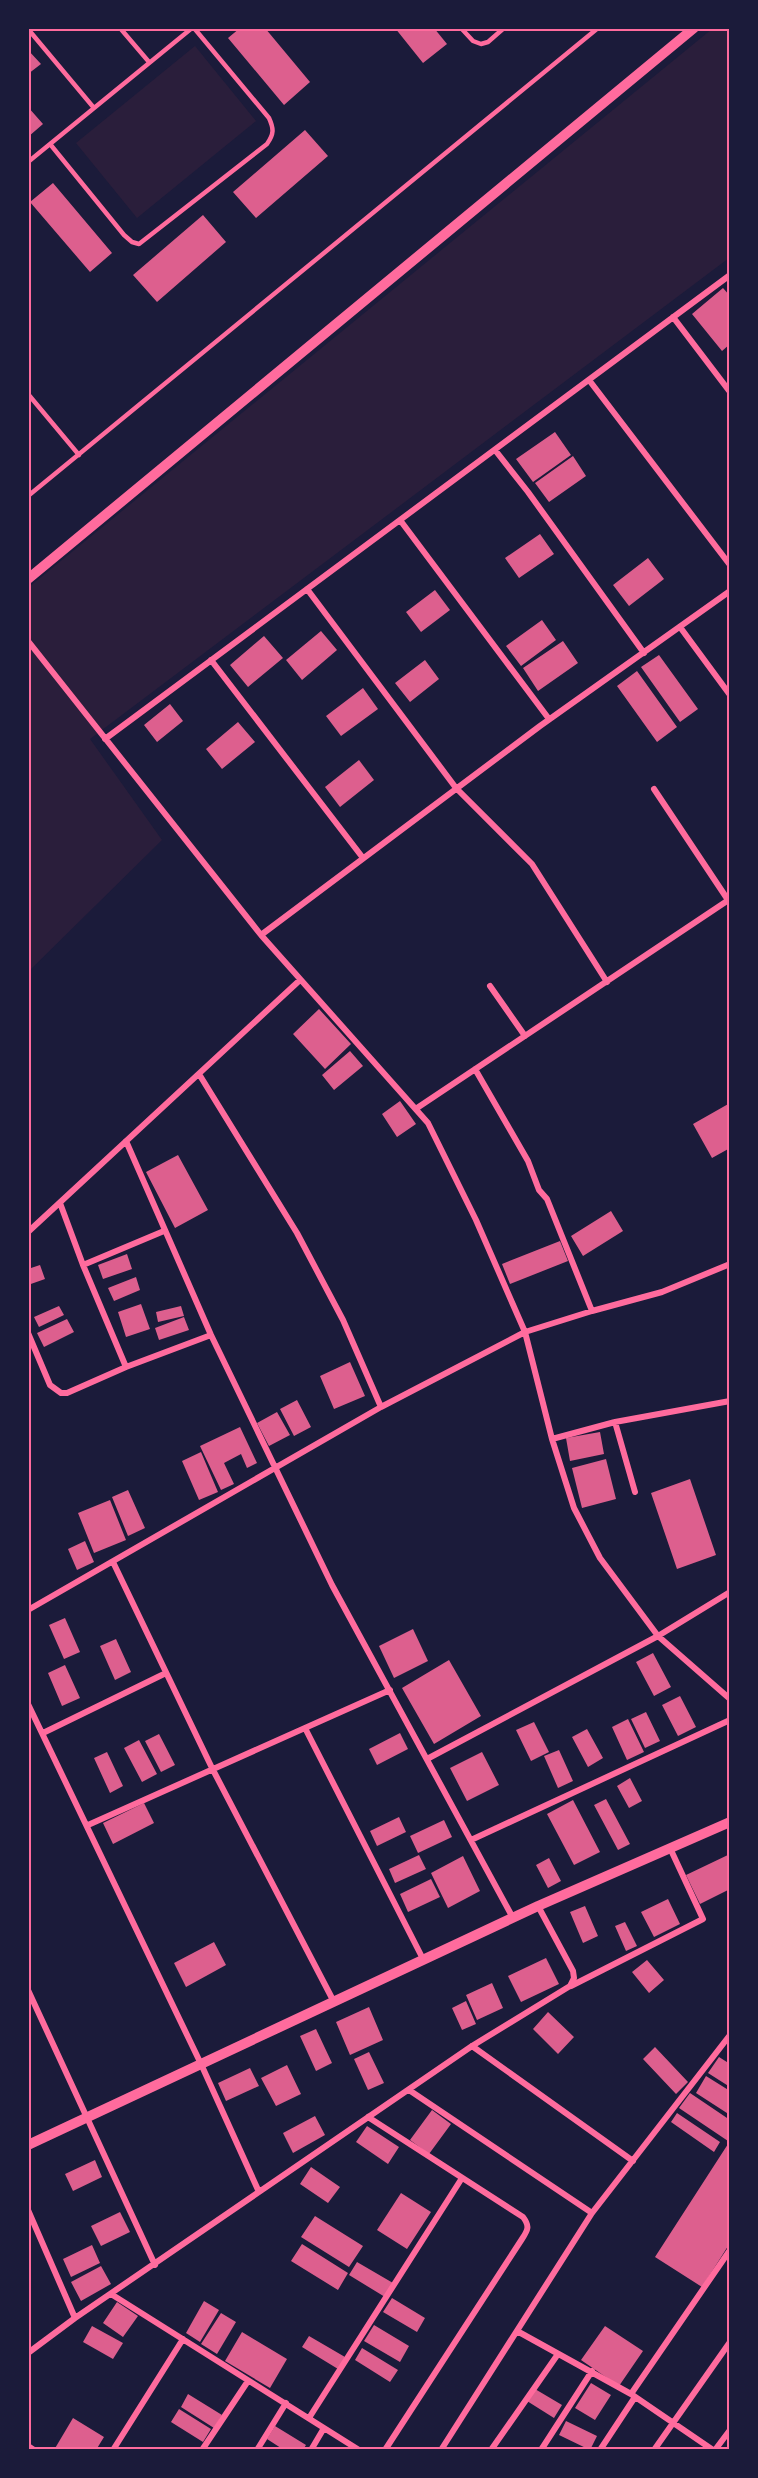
<svg xmlns="http://www.w3.org/2000/svg" width="758" height="2478" viewBox="0 0 758 2478" font-family="Karla,sans-serif">
  <rect width="100%" height="100%" fill="#1b1b3a"/>
  <!-- green -->
  <path fill="#2a1e3b" d="M712 29H729V258L90 739 162 840 29 971V587Z
    M195 46 256 121 137 218 76 143Z"/>
  <!-- building -->
  <path fill="#dd5f8e" d="M240 28H265L310 82 284 105 228 38Z
    M395 28H434L447 44 423 63Z
    M28 50 41 64 28 74Z
    M28 107 43 124 28 137Z
    M305 130 328 156 256 218 233 192Z
    M53 183 112 253 90 272 30 202Z
    M203 215 226 242 157 302 133 275Z
    M723 288 730 296V344L722 351 692 314Z
    M555 432 571 455 533 482 516 459Z
    M573 456 586 476 549 502 535 483Z
    M540 534 554 554 519 578 505 558Z
    M648 558 664 579 629 606 613 585Z
    M435 590 450 610 421 632 406 612Z
    M542 620 556 640 521 666 506 646Z
    M321 631 337 650 302 680 286 660Z
    M264 636 283 658 248 687 230 665Z
    M563 641 578 663 538 691 523 668Z
    M659 655 698 709 680 722 641 667Z
    M425 660 439 679 410 702 395 683Z
    M637 671 677 727 657 742 617 686Z
    M363 688 378 709 341 736 326 716Z
    M170 704 183 721 157 742 144 725Z
    M238 722 255 742 222 769 206 749Z
    M359 760 374 780 340 807 325 787Z
    M319 1009 351 1044 325 1069 293 1034Z
    M350 1051 363 1066 334 1090 322 1075Z
    M400 1101 416 1124 397 1137 382 1114Z
    M730 1103V1148L712 1158 693 1124Z
    M178 1155 208 1210 175 1228 146 1172Z
    M611 1211 623 1231 583 1256 571 1236Z
    M560 1241 568 1261 510 1284 502 1264Z
    M127 1254 132 1269 103 1279 98 1265Z
    M40 1265 45 1279 28 1285V1269Z
    M136 1277 140 1290 114 1301 108 1288Z
    M141 1304 150 1329 126 1337 118 1312Z
    M59 1306 64 1315 39 1327 34 1317Z
    M181 1306 184 1316 158 1322 156 1312Z
    M184 1317 189 1330 159 1340 155 1328Z
    M67 1319 74 1332 44 1347 37 1333Z
    M350 1362 365 1396 334 1409 320 1376Z
    M297 1400 311 1427 294 1436 280 1409Z
    M277 1412 290 1435 269 1446 257 1423Z
    M240 1427 257 1463 247 1468 241 1454 224 1463 234 1484 221 1490 200 1446Z
    M600 1432 604 1454 570 1461 566 1438Z
    M201 1452 218 1492 199 1500 182 1461Z
    M606 1459 616 1499 582 1508 572 1468Z
    M690 1479 716 1555 677 1569 651 1493Z
    M128 1490 145 1528 128 1536 112 1497Z
    M110 1500 126 1540 94 1553 78 1513Z
    M85 1541 94 1562 77 1570 68 1549Z
    M65 1618 80 1652 64 1659 49 1625Z
    M413 1629 428 1661 394 1678 379 1646Z
    M116 1639 131 1672 115 1680 100 1646Z
    M653 1653 671 1687 654 1696 636 1662Z
    M449 1660 481 1716 434 1744 402 1688Z
    M65 1665 80 1698 62 1706 48 1673Z
    M680 1696 696 1727 678 1736 662 1705Z
    M646 1712 660 1741 645 1748 631 1719Z
    M628 1719 644 1752 627 1760 612 1727Z
    M534 1722 549 1752 531 1761 516 1730Z
    M587 1729 603 1758 588 1767 572 1737Z
    M400 1733 408 1749 377 1765 369 1749Z
    M159 1734 175 1765 161 1772 145 1741Z
    M139 1740 157 1774 142 1782 124 1748Z
    M559 1750 573 1781 558 1788 544 1756Z
    M107 1752 123 1786 110 1793 94 1758Z
    M482 1752 499 1785 467 1801 450 1768Z
    M630 1778 642 1801 629 1808 617 1786Z
    M606 1799 630 1844 618 1850 594 1805Z
    M573 1800 600 1852 574 1865 547 1814Z
    M144 1803 154 1823 113 1844 103 1823Z
    M399 1817 406 1832 377 1846 370 1831Z
    M444 1820 452 1837 418 1853 410 1836Z
    M730 1854V1889L700 1904 686 1875Z
    M419 1855 426 1869 395 1883 389 1869Z
    M463 1856 480 1891 448 1908 431 1873Z
    M549 1858 561 1881 548 1888 536 1865Z
    M431 1879 440 1897 408 1912 400 1894Z
    M668 1899 680 1924 654 1937 641 1912Z
    M585 1906 598 1936 583 1943 570 1912Z
    M625 1922 637 1946 626 1951 615 1926Z
    M214 1942 226 1965 186 1987 174 1963Z
    M546 1958 559 1984 521 2002 508 1976Z
    M647 1960 664 1980 649 1993 632 1972Z
    M492 1983 503 2008 477 2020 466 1995Z
    M466 2001 476 2024 462 2030 452 2008Z
    M369 2007 383 2040 350 2055 336 2022Z
    M548 2012 574 2037 558 2054 533 2029Z
    M316 2029 332 2063 316 2071 300 2036Z
    M655 2047 688 2082 676 2094 643 2059Z
    M369 2052 384 2083 368 2090 354 2059Z
    M719 2057 730 2064V2087L708 2073Z
    M287 2065 301 2094 276 2106 261 2078Z
    M250 2068 259 2086 226 2101 218 2083Z
    M706 2076 730 2091V2115L696 2093Z
    M690 2093 730 2120 728 2141 679 2108Z
    M432 2110 451 2124 429 2154 410 2140Z
    M677 2113 720 2142 714 2152 671 2122Z
    M315 2116 325 2135 293 2153 283 2133Z
    M367 2126 399 2147 388 2164 356 2142Z
    M728 2144 730 2145V2243L702 2287 655 2257Z
    M95 2160 102 2177 73 2191 65 2174Z
    M311 2167 340 2187 328 2203 300 2184Z
    M401 2193 431 2212 407 2249 377 2230Z
    M120 2212 130 2232 101 2246 91 2226Z
    M315 2216 363 2246 349 2267 301 2237Z
    M302 2244 348 2273 338 2290 291 2261Z
    M92 2245 100 2263 71 2277 63 2259Z
    M357 2262 393 2283 385 2297 349 2275Z
    M101 2266 111 2284 81 2301 71 2282Z
    M392 2298 425 2318 417 2332 383 2312Z
    M204 2301 219 2310 200 2342 186 2333Z
    M117 2302 138 2316 123 2337 103 2323Z
    M221 2313 236 2322 217 2354 201 2344Z
    M374 2325 409 2346 400 2362 364 2341Z
    M92 2326 123 2343 113 2359 83 2342Z
    M605 2326 643 2351 619 2386 581 2360Z
    M242 2332 287 2359 270 2388 225 2361Z
    M309 2336 345 2357 338 2369 302 2347Z
    M362 2348 398 2370 390 2382 355 2360Z
    M591 2383 611 2395 595 2420 575 2408Z
    M535 2389 562 2405 554 2418 527 2401Z
    M188 2394 222 2415 214 2428 181 2407Z
    M179 2409 211 2429 203 2442 171 2422Z
    M73 2418 104 2437 96 2450H54Z
    M566 2421 597 2436 590 2450 559 2435Z
    M275 2426 306 2445 303 2450H284L267 2439Z"/>
  <g fill="none" stroke-linecap="round" stroke-linejoin="round">
    <!-- service -->
    <path stroke="#ff6b9d" stroke-width="4.5" d="M120 28 149 62
      M461 28 473 41 481 44 488 42 504 28
      M28 29 94 108
      M50 144 124 235 132 242 139 244 267 144C274 134 274 129 269 118L194 28
      M28 162 192 28
      M28 394 79 455
      M28 496 598 28"/>
    <!-- minor -->
    <path stroke="#ff6b9d" stroke-width="6" d="M673 317 730 392
      M589 380 730 565
      M495 450 528 492 644 653
      M400 520 549 719
      M307 589 456 788 532 864 607 982
      M680 627 730 695
      M28 641 261 935 428 1123 476 1220 525 1332 552 1439 574 1508 600 1558 658 1636 730 1699
      M211 660 363 858
      M105 739 730 275
      M654 789 728 900
      M261 935 540 726 730 591
      M490 986 525 1036
      M475 1069 528 1161 539 1190 547 1199 592 1311
      M199 1074 297 1233 343 1320 381 1407
      M417 1108 730 899
      M126 1141 211 1335 332 1585 513 1918
      M60 1203 83 1265 126 1367
      M28 1232 300 980
      M83 1265 164 1231
      M28 1333 50 1385 61 1393H67L126 1367 211 1335
      M615 1422 635 1492
      M552 1439 615 1422 730 1401
      M113 1562 212 1768 334 2002
      M28 1610 381 1407 525 1332 592 1311 662 1292 730 1264
      M28 1704 201 2064 259 2192
      M305 1728 423 1959
      M43 1733 166 1673
      M427 1759 658 1636 730 1592
      M88 1825 390 1690
      M471 1840 730 1720
      M571 1986 703 1919 670 1848
      M28 1990 155 2265
      M472 2046 633 2161
      M409 2090 592 2213
      M368 2117 523 2217C530 2226 528 2230 522 2239L385 2450
      M28 2210 75 2318
      M111 2294 359 2450
      M517 2331 631 2394 713 2450
      M28 2353 75 2318 472 2046 570 1986 574 1978 573 1971 538 1906
      M631 2394 730 2250
      M309 2418 462 2178
      M28 2446 34 2450
      M113 2450 183 2339
      M202 2450 248 2381
      M257 2450 286 2403
      M311 2450 324 2428
      M441 2450 592 2213 730 2035
      M491 2450 558 2354
      M541 2450 592 2371
      M600 2450 635 2397
      M654 2450 730 2342
      M715 2450 730 2430"/>
    <!-- tertiary -->
    <path stroke="#ff6b9d" stroke-width="10" d="M28 579 694 28
      M28 2145 538 1906 730 1822"/>
  </g>
  <!-- border -->
  <rect width="758" height="2478" fill="none" stroke="#1b1b3a" stroke-width="60"/>
  <rect x="30" y="30" width="698" height="2418" fill="none" stroke="#ff6b9d" stroke-width="2"/>
</svg>
